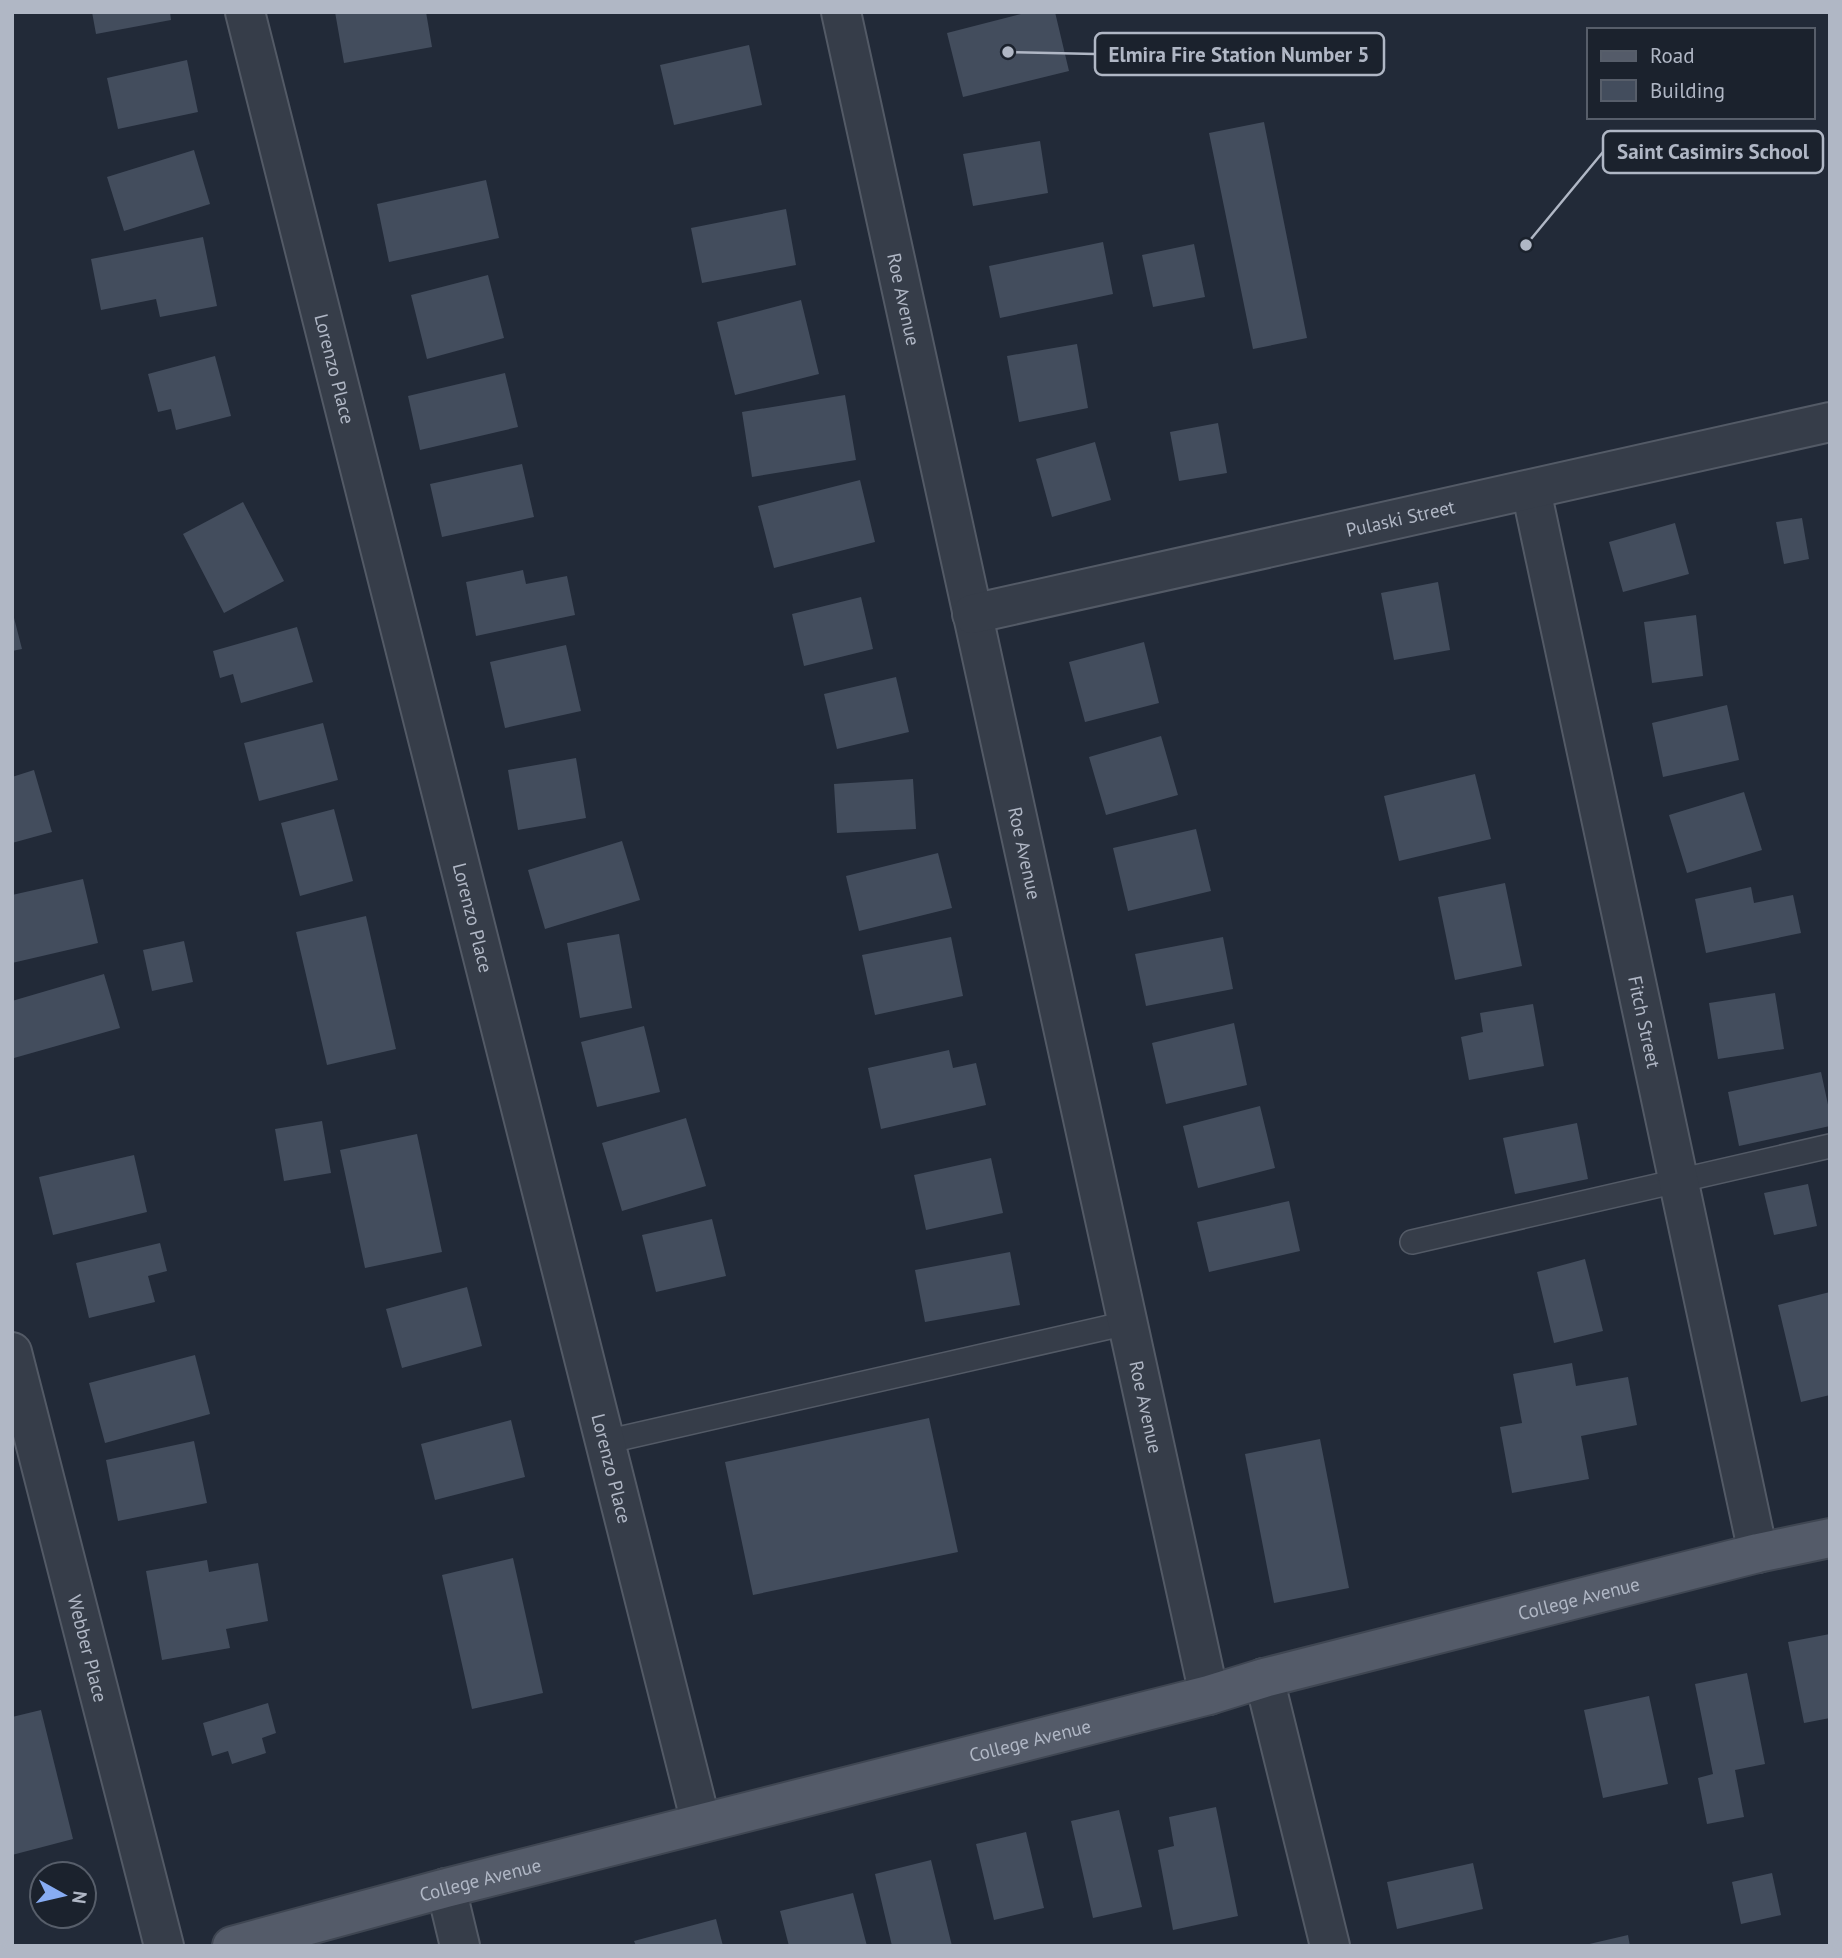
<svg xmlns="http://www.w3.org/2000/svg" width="1842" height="1958" viewBox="0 0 1842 1958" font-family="'PT Sans',sans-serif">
  <rect width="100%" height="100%" fill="#222a38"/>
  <!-- building -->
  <path fill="#434d5d" d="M92 12H170L171 20 96 34Z
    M335 12H426L432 47 344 63Z
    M1029 12H1055L1069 71 963 97 947 33Z
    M749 45 762 105 674 125 660 65Z
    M187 60 198 112 118 129 107 78Z
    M1264 122 1307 338 1253 349 1209 133Z
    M1040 141 1048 193 973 206 963 154Z
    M194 150 210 204 124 231 107 177Z
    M486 180 499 238 389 262 377 204Z
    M786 209 796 265 702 283 691 228Z
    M203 237 217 306 160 317 156 299 101 310 91 259Z
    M1103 242 1113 294 1000 318 989 266Z
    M1194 244 1205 297 1153 307 1142 255Z
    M488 275 504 338 427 359 411 295Z
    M801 300 819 374 735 395 717 322Z
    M1077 344 1088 408 1019 422 1007 356Z
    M215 356 231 416 176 430 171 409 158 412 148 374Z
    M505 373 518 427 420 450 408 396Z
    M845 395 856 460 752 477 742 412Z
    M1218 423 1227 473 1179 481 1170 432Z
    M1095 442 1111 500 1052 517 1036 459Z
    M522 464 534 517 442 537 430 484Z
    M860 480 875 542 774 568 758 506Z
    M243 502 284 581 224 613 183 534Z
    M1802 518 1809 559 1784 564 1776 522Z
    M1675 523 1689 574 1623 592 1609 542Z
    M523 570 526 584 567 576 575 615 476 636 466 582Z
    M1438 582 1450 650 1394 660 1381 593Z
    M861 597 873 649 804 666 792 614Z
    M12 610 22 649 12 651Z
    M1696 615 1703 676 1652 683 1644 622Z
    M297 627 313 682 241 703 233 674 220 678 213 651Z
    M1144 642 1159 703 1085 722 1069 662Z
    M566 645 581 711 505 728 490 662Z
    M896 677 909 732 837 749 824 694Z
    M1727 705 1739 760 1663 777 1652 723Z
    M323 723 338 780 259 801 244 743Z
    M1161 736 1178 795 1106 815 1089 757Z
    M576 758 586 818 518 830 508 770Z
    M34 770 52 832 12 843V777Z
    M1475 774 1491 839 1399 861 1384 796Z
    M913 779 916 829 837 833 834 784Z
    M1744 792 1762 850 1687 873 1669 815Z
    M334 809 353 881 300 896 281 823Z
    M1196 829 1211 891 1128 911 1113 848Z
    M622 841 640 900 545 929 528 870Z
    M938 853 952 908 859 931 846 876Z
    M83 879 98 943 12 963V895Z
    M1505 883 1522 966 1455 980 1438 897Z
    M1751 887 1754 903 1793 895 1801 933 1706 953 1695 899Z
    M366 916 396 1049 327 1065 296 932Z
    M619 934 632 1008 580 1018 567 943Z
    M951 937 963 996 875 1015 862 955Z
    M1223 937 1233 989 1146 1006 1135 954Z
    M184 941 193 982 152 991 143 950Z
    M104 974 120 1028 14 1058 12 1001Z
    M1775 993 1784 1049 1718 1059 1709 1003Z
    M1533 1004 1544 1066 1469 1080 1461 1037 1483 1032 1480 1013Z
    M1234 1023 1247 1085 1166 1104 1152 1043Z
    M644 1026 660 1092 597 1107 581 1042Z
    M949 1050 953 1068 976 1063 986 1105 881 1129 868 1068Z
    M1821 1072 1830 1114V1126L1739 1146 1728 1092Z
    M1260 1106 1275 1168 1198 1188 1183 1126Z
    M686 1118 706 1186 622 1211 602 1143Z
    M322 1121 331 1173 284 1181 275 1129Z
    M1577 1123 1588 1179 1515 1194 1503 1138Z
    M417 1134 442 1252 365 1268 340 1150Z
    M134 1155 147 1212 53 1235 39 1177Z
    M991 1158 1003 1213 926 1230 914 1175Z
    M1808 1184 1817 1226 1774 1235 1764 1193Z
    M1289 1201 1300 1251 1209 1272 1197 1222Z
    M712 1219 726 1276 656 1292 642 1235Z
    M160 1243 167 1271 148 1276 155 1302 89 1318 76 1263Z
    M1010 1252 1020 1305 925 1322 915 1270Z
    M1585 1259 1603 1331 1554 1343 1537 1272Z
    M467 1287 482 1346 402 1368 386 1309Z
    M1830 1292V1395L1801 1402 1778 1305Z
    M195 1355 210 1414 105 1443 89 1383Z
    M1572 1363 1576 1386 1628 1377 1637 1425 1581 1436 1589 1479 1512 1493 1500 1427 1522 1423 1513 1374Z
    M929 1418 958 1552 753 1595 725 1462Z
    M511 1420 525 1477 435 1500 421 1444Z
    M1320 1439 1349 1588 1274 1603 1245 1454Z
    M194 1441 207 1503 118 1521 106 1460Z
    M513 1558 543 1693 472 1709 442 1575Z
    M207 1560 209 1572 258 1563 268 1621 226 1629 230 1648 162 1660 146 1571Z
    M1830 1634V1718L1804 1723 1788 1642Z
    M1747 1673 1765 1764 1735 1770 1744 1817 1707 1824 1698 1778 1713 1774 1695 1684Z
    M1649 1696 1668 1784 1603 1798 1584 1710Z
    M268 1703 276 1733 262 1738 266 1753 232 1764 228 1751 212 1756 203 1723Z
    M41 1710 73 1839 12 1855V1717Z
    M1216 1807 1238 1916 1173 1930 1158 1850 1174 1846 1169 1817Z
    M1119 1810 1142 1907 1093 1918 1071 1821Z
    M1026 1832 1044 1908 994 1920 976 1844Z
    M931 1860 952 1946H892L875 1874Z
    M1473 1863 1483 1909 1397 1929 1387 1882Z
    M1772 1873 1781 1915 1741 1924 1732 1882Z
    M853 1893 867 1946H789L780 1911Z
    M716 1919 723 1946H636L634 1941Z
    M1628 1935 1630 1946H1585V1945Z"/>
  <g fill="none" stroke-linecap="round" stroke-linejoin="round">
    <defs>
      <path id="service" d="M1412 1242 1830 1146
        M605 1442 1127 1323"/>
      <g id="minor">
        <path id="s1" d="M245 12 701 1823"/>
        <path id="s2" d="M841 12 1209 1695"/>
        <path id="s3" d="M1531 490 1758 1553"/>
        <path id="s4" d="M972 614 1830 422"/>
        <path id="s5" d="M12 1352 164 1946"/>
        <path d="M1264 1678 1330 1946"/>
        <path d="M446 1888 460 1946"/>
      </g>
      <g id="primary">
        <path id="s6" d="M232 1946 446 1888 1209 1695 1264 1678 1758 1553 1830 1538"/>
      </g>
    </defs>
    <!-- service casing -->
    <use href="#service" stroke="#535a66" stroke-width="26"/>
    <!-- minor casing -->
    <use href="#minor" stroke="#535a66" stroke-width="42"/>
    <!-- primary casing -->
    <use href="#primary" stroke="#3f4652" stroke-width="42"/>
    <!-- service -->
    <use href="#service" stroke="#363d49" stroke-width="23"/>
    <!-- minor -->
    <use href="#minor" stroke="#363d49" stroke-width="38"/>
    <!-- primary -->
    <use href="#primary" stroke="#545b69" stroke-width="38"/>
  </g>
  <g text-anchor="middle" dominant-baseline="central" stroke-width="6" stroke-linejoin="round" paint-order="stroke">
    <!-- street labels -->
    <g font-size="19" fill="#b0b7c5" stroke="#1b222d">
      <text stroke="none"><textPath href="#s2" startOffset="294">Roe Avenue</textPath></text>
      <text stroke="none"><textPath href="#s1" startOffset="368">Lorenzo Place</textPath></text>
      <text stroke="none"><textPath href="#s4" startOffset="439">Pulaski Street</textPath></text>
      <text stroke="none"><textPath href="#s2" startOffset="861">Roe Avenue</textPath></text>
      <text stroke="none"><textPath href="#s1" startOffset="934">Lorenzo Place</textPath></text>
      <text stroke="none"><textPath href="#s3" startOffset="544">Fitch Street</textPath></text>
      <text stroke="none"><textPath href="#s2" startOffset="1428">Roe Avenue</textPath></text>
      <text stroke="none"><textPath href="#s1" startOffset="1502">Lorenzo Place</textPath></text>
      <text stroke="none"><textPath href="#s6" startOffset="1391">College Avenue</textPath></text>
      <text stroke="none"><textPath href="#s5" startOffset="306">Webber Place</textPath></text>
      <text stroke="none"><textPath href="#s6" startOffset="824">College Avenue</textPath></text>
      <text stroke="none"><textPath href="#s6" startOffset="257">College Avenue</textPath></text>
    </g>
  </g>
  <!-- callouts -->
  <path fill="none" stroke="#b0b7c5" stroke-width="2.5" d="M1008 52L1095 54M1526 245L1603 152"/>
  <g fill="#b0b7c5" stroke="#1b222d" stroke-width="2.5">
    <circle cx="1008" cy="52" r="7"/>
    <circle cx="1526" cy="245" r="7"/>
  </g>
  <g fill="#1b222d" stroke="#b0b7c5" stroke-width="2.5">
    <rect x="1095" y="33" width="289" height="42" rx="7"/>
    <rect x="1603" y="131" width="220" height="42" rx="7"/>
  </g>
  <g font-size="21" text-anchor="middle" font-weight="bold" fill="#b0b7c5">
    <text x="1239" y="62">Elmira Fire Station Number 5</text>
    <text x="1713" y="159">Saint Casimirs School</text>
  </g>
  <!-- border -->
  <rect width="1842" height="1958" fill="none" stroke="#b0b7c5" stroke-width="28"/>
  <!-- legend -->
  <rect x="1587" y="28" width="228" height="91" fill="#1b222d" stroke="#575e6a" stroke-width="2"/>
  <rect x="1601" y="51" width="35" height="10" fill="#545b69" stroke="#575e6a" stroke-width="2"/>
  <text x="1650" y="63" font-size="21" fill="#b0b7c5">Road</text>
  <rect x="1601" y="80" width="35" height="21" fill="#434d5d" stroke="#575e6a" stroke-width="2"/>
  <text x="1650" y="98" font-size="21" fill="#b0b7c5">Building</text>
  <!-- north arrow -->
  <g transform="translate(63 1895) rotate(98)"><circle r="33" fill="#1b222d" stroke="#575e6a" stroke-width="2"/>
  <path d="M0-5L12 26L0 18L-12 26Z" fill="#87acf3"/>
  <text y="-10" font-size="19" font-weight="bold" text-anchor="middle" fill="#b0b7c5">N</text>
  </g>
</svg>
